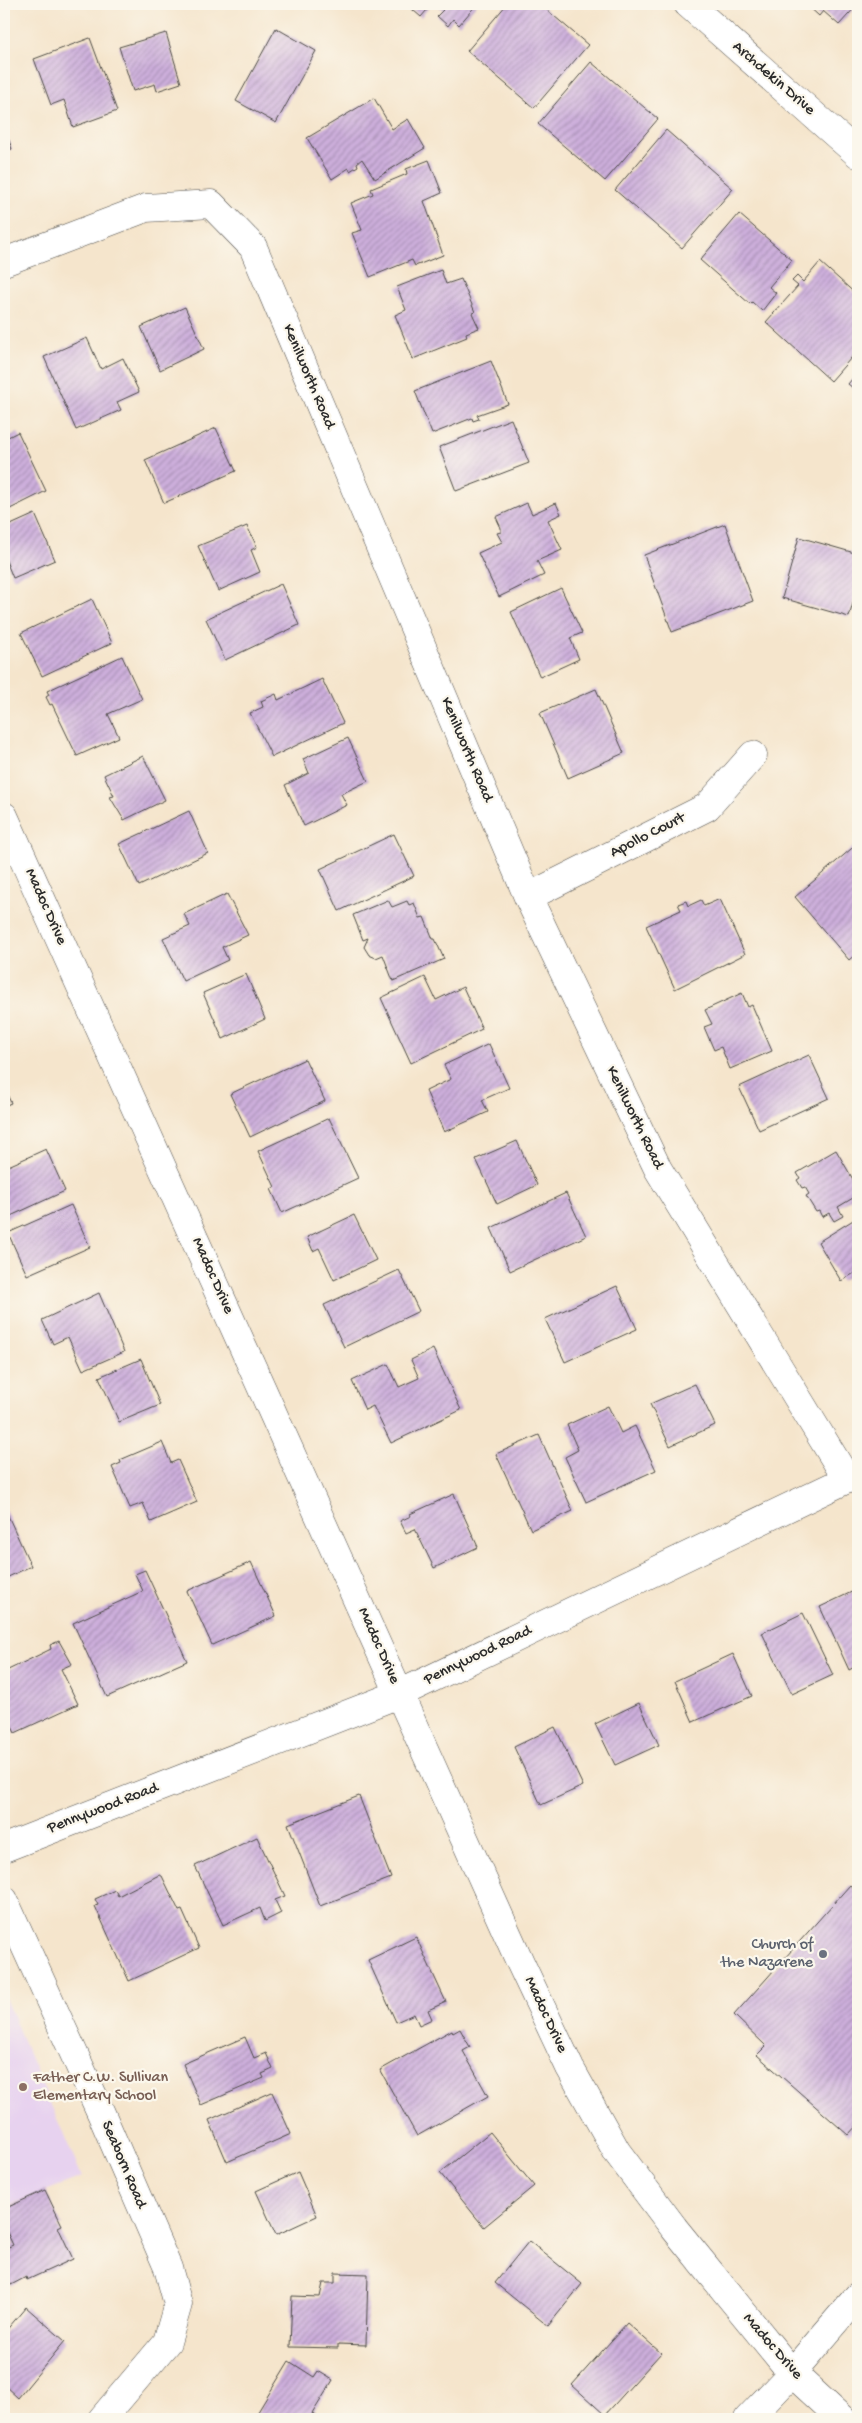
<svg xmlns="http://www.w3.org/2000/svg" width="862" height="2423" viewBox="0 0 862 2423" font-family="'Gochi Hand',sans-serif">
  <defs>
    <pattern id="building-hatch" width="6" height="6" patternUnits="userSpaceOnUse" patternTransform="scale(1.25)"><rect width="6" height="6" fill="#cdafdc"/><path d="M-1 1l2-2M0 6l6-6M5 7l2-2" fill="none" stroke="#a78fb3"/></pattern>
  </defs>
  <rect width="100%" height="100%" fill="#fbf7ec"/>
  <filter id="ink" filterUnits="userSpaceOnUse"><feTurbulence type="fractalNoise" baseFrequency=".02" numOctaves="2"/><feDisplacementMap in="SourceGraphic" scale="10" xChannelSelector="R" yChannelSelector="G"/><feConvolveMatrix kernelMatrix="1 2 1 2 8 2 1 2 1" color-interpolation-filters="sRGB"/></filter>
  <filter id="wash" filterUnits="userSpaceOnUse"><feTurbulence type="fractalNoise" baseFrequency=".0096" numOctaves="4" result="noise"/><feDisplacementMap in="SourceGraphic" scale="20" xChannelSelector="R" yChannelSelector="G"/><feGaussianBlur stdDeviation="1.12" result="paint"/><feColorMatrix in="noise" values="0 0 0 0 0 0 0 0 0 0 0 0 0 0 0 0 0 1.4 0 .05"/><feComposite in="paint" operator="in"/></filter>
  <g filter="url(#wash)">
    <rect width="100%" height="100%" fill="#f5e5cc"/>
    <!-- built -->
    <path fill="#e7d2ef" d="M4 1996 82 2177 4 2207Z"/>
    <g id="blocks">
      <!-- building -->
      <path fill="url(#building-hatch)" d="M406 4H432L421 17Z
        M436 4H477L459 25 453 19 448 26 437 16 443 10Z
        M507 4H540L588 45 534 108 467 51Z
        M806 4H858L839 25 823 11 819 16Z
        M276 28 316 51 276 123 236 101Z
        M166 33 181 83 157 91 155 84 133 91 119 47Z
        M90 38 117 111 73 127 64 100 51 105 34 59Z
        M591 62 658 119 605 181 538 124Z
        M374 98 392 129 408 119 425 148 375 179 362 159 357 163 358 166 350 171 349 168 332 179 307 138Z
        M4 127 12 149 4 152Z
        M666 130 733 189 682 248 615 190Z
        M429 160 442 193 424 201 443 255 415 266 412 260 370 277 352 233 362 230 351 203 373 194 371 189 407 174 406 169Z
        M739 214 792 260 769 287 776 293 762 311 752 302 750 304 700 260Z
        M820 262 858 296V350L831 381 766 322 798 286 792 281 797 276 803 282Z
        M441 270 446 284 461 279 475 312 472 313 479 328 466 333 467 337 413 359 395 315 406 310 397 287Z
        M185 307 204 349 160 370 141 327Z
        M87 338 101 369 123 358 139 392 117 402 121 410 76 430 44 357Z
        M491 361 508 404 477 415 479 419 473 421 472 418 432 434 415 391Z
        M858 372V392L848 384Z
        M511 419 529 463 456 491 439 447Z
        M216 428 236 471 164 503 145 460Z
        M18 432 46 491 4 512V439Z
        M527 503 532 514 556 503 561 514 548 520 562 550 537 561 544 575 499 597 478 553 502 542 497 533 501 532V528L496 517Z
        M35 514 55 560 13 578 4 556V528Z
        M725 524 753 601 672 632 644 555Z
        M247 526 257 547 251 550 260 572 218 591 198 546Z
        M799 537 858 554V586L849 617 782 598Z
        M281 584 299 625 225 660 206 619Z
        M561 588 582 633 570 638 579 659 540 677 511 612Z
        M92 599 112 643 42 676 21 633Z
        M122 656 142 699 108 714 119 737 77 756 52 704 50 705 46 697 49 695 47 691Z
        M322 679 343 723 272 757 250 713 263 707 261 701 276 694 278 700Z
        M596 689 624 753 568 778 540 713Z
        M348 738 368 781 341 794 347 805 304 826 285 785 309 773 303 759Z
        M143 756 165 800 124 820 110 797 114 796 104 775Z
        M189 811 208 853 139 886 119 844Z
        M394 834 414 876 339 911 320 869Z
        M858 843V952L849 960 795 897Z
        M227 894 248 935 222 947 228 960 183 981 163 938 190 926 184 914Z
        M720 899 745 954 675 989 646 926 681 910 678 904 686 901 688 906 701 900 704 906Z
        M388 900 392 907 407 901 409 905 414 903 420 918 424 917 433 939H435L444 959 393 981 383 955 376 958 369 955 364 947 368 938 363 940 353 915Z
        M246 974 265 1019 223 1039 203 993Z
        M425 977 436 1000 463 987 482 1029 411 1063 381 998Z
        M742 993 748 1007 752 1005 772 1051 730 1069 721 1047 714 1050 704 1027 712 1024 705 1010Z
        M489 1044 509 1088 482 1100 488 1112 444 1132 426 1091 451 1079 444 1065Z
        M809 1055 829 1098 759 1130 739 1087Z
        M305 1059 325 1101 250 1137 230 1094Z
        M4 1088 11 1103 4 1106Z
        M329 1118 358 1178 282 1213 271 1189 275 1187 258 1151Z
        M517 1141 537 1185 497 1204 476 1159Z
        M46 1149 65 1191 4 1219V1168Z
        M836 1150 858 1188V1195L838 1207 843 1216 834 1221 829 1213 822 1217 819 1211 816 1212 806 1196 809 1194 805 1187 802 1188 797 1180 800 1178 797 1173Z
        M566 1193 586 1236 510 1271 491 1228Z
        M71 1205 90 1247 27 1275 8 1233Z
        M354 1215 376 1260 334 1280 319 1248 313 1251 307 1237Z
        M858 1217V1271L841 1281 818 1242Z
        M399 1270 419 1311 344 1347 324 1305Z
        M617 1286 637 1329 565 1362 545 1319Z
        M99 1293 124 1352 83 1370 68 1337 53 1344 42 1320Z
        M433 1349 461 1410 391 1443 373 1406 365 1410 352 1381 388 1364 399 1387 419 1378 411 1360Z
        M141 1359 160 1405 119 1422 99 1377Z
        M695 1384 715 1425 670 1446 650 1404Z
        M608 1406 621 1433 635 1426 656 1470 586 1502 565 1457 578 1450 567 1425Z
        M539 1435 573 1511 531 1530 496 1454Z
        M162 1442 171 1463 178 1460 197 1502 151 1522 143 1503 130 1508 112 1467 121 1463 120 1460Z
        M454 1494 478 1547 434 1568 415 1529 406 1533 400 1521 411 1516 410 1514Z
        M4 1507 31 1566 4 1579Z
        M251 1562 276 1616 212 1645 187 1591Z
        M145 1570 187 1661 107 1697 73 1623 143 1591 135 1574Z
        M858 1589V1665L849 1670 820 1607Z
        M803 1613 833 1675 792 1694 762 1633Z
        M59 1641 72 1664 61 1669 78 1704 15 1733 4 1710V1672L51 1649 50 1645Z
        M733 1654 752 1696 693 1722 675 1681Z
        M639 1703 659 1745 615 1765 595 1724Z
        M555 1727 583 1786 541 1805 514 1747Z
        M359 1796 391 1878 320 1906 288 1824Z
        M257 1837 285 1896 275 1900 281 1913 265 1921 260 1908 223 1925 195 1866Z
        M159 1875 162 1876 179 1911 182 1910 199 1948 129 1981 95 1906 98 1905 95 1899 115 1890 118 1896Z
        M850 1885 858 1892V2124L848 2135 757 2055 766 2046 734 2015Z
        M416 1937 446 2002 428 2010 432 2019 419 2025 414 2014 396 2022 368 1960Z
        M460 2029 470 2047 463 2051 488 2096 417 2136 380 2070 452 2030 453 2033Z
        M245 2037 254 2058 266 2053 273 2069 262 2074 264 2078 201 2105 183 2064Z
        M272 2092 291 2134 227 2162 209 2120Z
        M490 2132 534 2186 484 2227 440 2173Z
        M298 2172 317 2216 276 2235 256 2191Z
        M45 2190 62 2225 58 2227 73 2259 27 2280 26 2277 11 2285 4 2268V2249L13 2245 4 2226V2209Z
        M529 2241 582 2284 548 2326 495 2283Z
        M335 2273 368 2274 366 2345 338 2344V2348L290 2347 292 2296 320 2297 323 2283H335Z
        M26 2307 65 2341 18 2398 4 2385V2333Z
        M627 2323 661 2353 605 2415 572 2385Z
        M289 2361 314 2377 318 2371 333 2380 312 2414 321 2419H263L256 2415Z"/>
    </g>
  </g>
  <g filter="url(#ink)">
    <use href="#blocks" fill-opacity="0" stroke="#494743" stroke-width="1"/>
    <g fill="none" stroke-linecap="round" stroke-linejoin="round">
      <defs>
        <path id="minor" d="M688 4 858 154
          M4 262 146 208 211 204 253 247 528 897 658 1169 847 1479
          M4 816 520 1962 570 2068 617 2152 674 2228 792 2373 842 2419
          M528 897 707 807 753 755
          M4 1848 399 1694 858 1474
          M4 1900 101 2113 168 2268 178 2304 167 2342 102 2419
          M748 2419 792 2373 858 2296"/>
      </defs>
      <!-- minor casing -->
      <use href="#minor" stroke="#494743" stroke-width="29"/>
      <!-- minor -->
      <use href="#minor" stroke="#fff" stroke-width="28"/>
    </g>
  </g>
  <!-- markers -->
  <circle fill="#6b7280" stroke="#fbf7ec" stroke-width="2" cx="823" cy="1954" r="5"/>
  <circle fill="#8d6e63" stroke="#fbf7ec" stroke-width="2" cx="23" cy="2087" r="5"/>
  <g text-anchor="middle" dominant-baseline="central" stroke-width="4.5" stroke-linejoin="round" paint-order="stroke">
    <!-- street labels -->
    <g font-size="16" fill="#2b2b2b" stroke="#fbf7ec">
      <text transform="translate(773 79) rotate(41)">Archdekin Drive</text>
      <text transform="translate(308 377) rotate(67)">Kenilworth Road</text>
      <text transform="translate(466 750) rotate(67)">Kenilworth Road</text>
      <text transform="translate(648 836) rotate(-27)">Apollo Court</text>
      <text transform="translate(45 907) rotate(66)">Madoc Drive</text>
      <text transform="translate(634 1118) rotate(64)">Kenilworth Road</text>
      <text transform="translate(212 1276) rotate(66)">Madoc Drive</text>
      <text transform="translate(378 1646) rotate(66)">Madoc Drive</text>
      <text transform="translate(478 1656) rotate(-26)">Pennywood Road</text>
      <text transform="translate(103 1809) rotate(-21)">Pennywood Road</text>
      <text transform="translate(545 2015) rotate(65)">Madoc Drive</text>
      <text transform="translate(123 2165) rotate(67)">Seaborn Road</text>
      <text transform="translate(772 2347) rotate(49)">Madoc Drive</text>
    </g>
    <!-- worship labels -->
    <g font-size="16" fill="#5b616d" stroke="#fbf7ec" text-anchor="end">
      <text x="813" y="1945">Church of<tspan x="813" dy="18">the Nazarene</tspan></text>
    </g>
    <!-- education labels -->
    <g font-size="16" fill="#785e54" stroke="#fbf7ec" text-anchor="start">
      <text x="33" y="2078">Father C.W. Sullivan<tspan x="33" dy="18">Elementary School</tspan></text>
    </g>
  </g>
  <!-- margin -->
  <rect width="862" height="2423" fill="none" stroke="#fbf7ec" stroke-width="20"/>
</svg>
